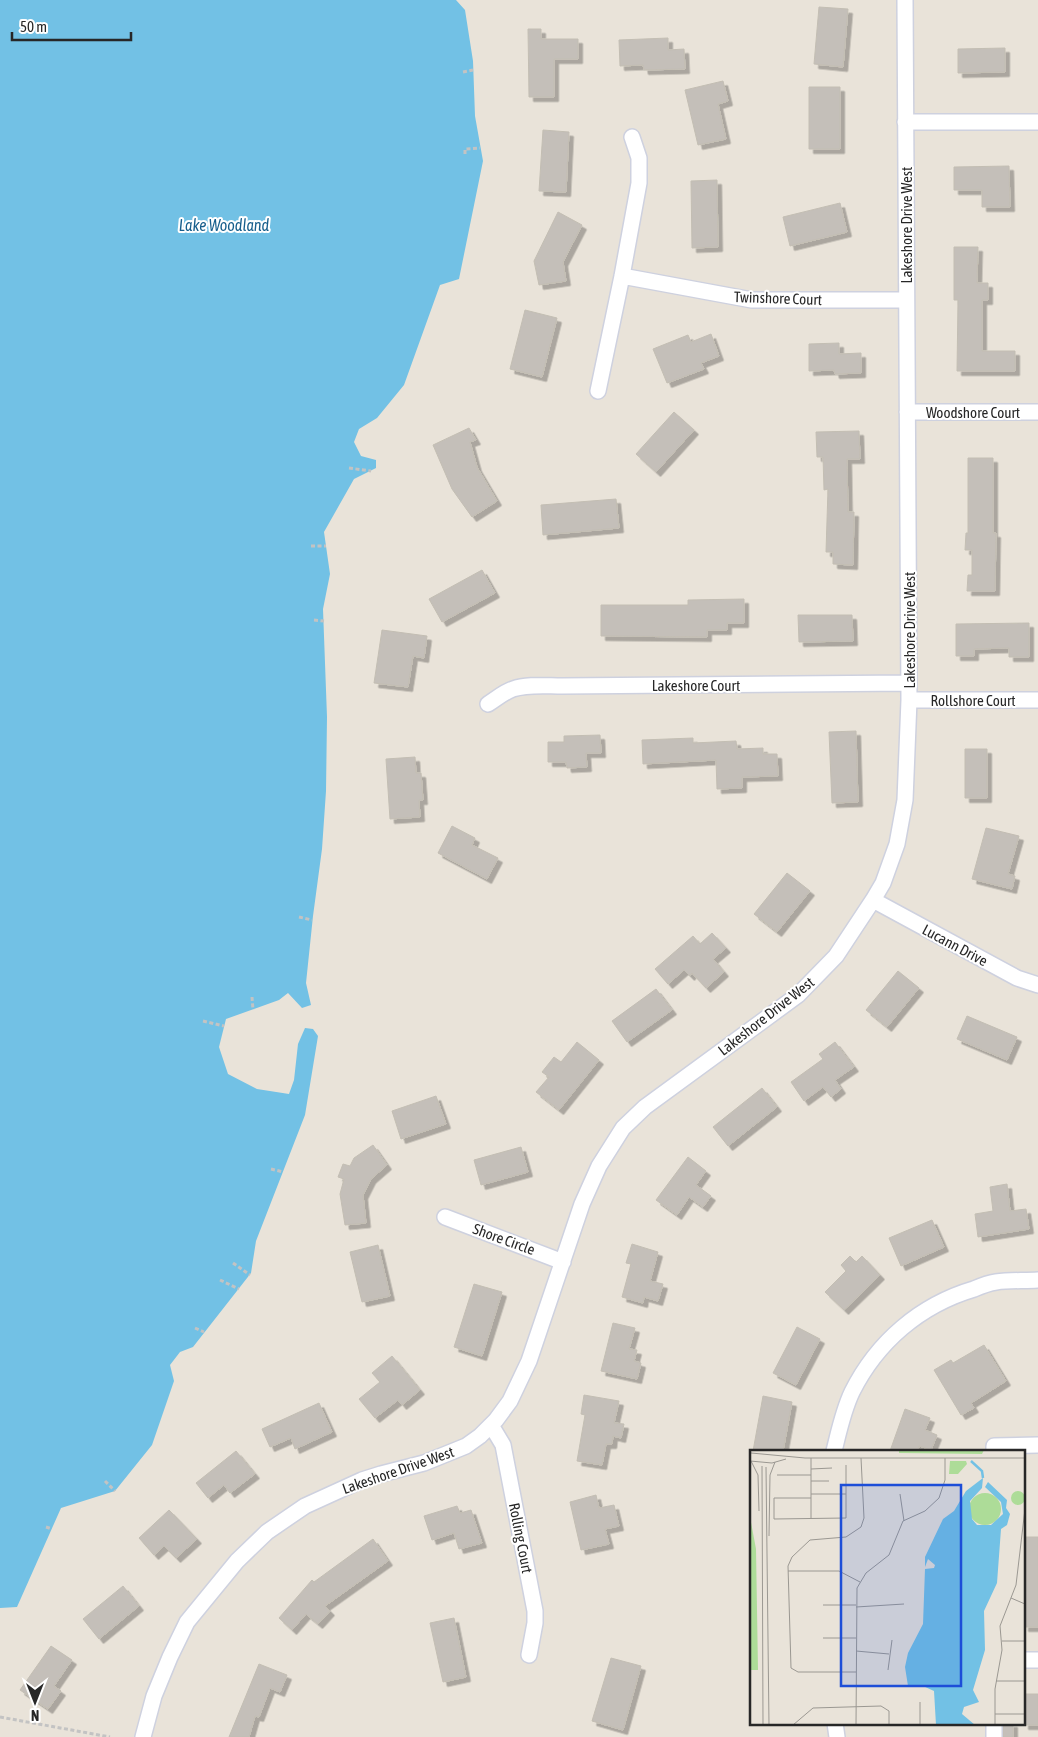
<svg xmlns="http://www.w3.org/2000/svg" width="1038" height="1737" viewBox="0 0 1038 1737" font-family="'Asap Condensed',sans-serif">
  <defs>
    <filter id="shadow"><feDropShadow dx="4.5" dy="4.5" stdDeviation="0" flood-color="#0004"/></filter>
  </defs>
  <rect width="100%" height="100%" fill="#e9e3d9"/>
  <!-- water -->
  <path fill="#72c1e5" d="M0 0H456L465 10 473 61 475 116 483 161 459 279 440 285 404 385 377 418 359 429 354 442 361 456 376 460V468L354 479 324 532 330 574 323 609 327 717 326 791 322 849 313 916 306 983 311 1005 302 1008 288 993 279 1000 226 1019 219 1047 228 1074 257 1089 289 1094 294 1080 298 1044 305 1028 313 1029 318 1036 305 1115 256 1241 251 1273 193 1347 180 1352 170 1365 174 1381 152 1445 115 1491 61 1508 17 1607 0 1608Z"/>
  <!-- building -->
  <path fill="#c4bfb9" stroke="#c3beb3" filter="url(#shadow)" d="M819 7 848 9 843 67 814 64Z
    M528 29H541V39H578V59H554V97H529Z
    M668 38V50L684 49 685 69 644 70 643 65 620 66 619 40Z
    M1005 48V72L958 73V49Z
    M723 81 728 101 718 104 726 139 698 145 685 90Z
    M809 87H840V149H809Z
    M543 130 569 132 566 192 539 191Z
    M1009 166 1010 207H982V190H954V167Z
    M717 180 718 247 692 248 691 181Z
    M840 203 847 232 790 246 783 217Z
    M558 212 582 225 563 262 566 281 539 285 534 261Z
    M954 247H978L977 283H988V300H982V351H1015V371H957L958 300H954Z
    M525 310 557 318 542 377 510 369Z
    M711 334 719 356 701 363 704 369 667 383 653 349 688 335 691 342Z
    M839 343V354L861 353V373L835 374 834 370 809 371V344Z
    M674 412 694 430 656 472 636 454Z
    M469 428 476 440 470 442 477 467 497 501 472 517 452 489 433 445Z
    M859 431 860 459H847L848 512H854L853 565 833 564V552H826L828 489 824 490 823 457H817L816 432Z
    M968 458H993V533H996L995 591H967L968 575H972V550H965L966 533H968Z
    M616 499 619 528 543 535 541 505Z
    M482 570 495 593 442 622 429 599Z
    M744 599V623H727V630H707V637L601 636V605H688V600Z
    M798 615H852L853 641 799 642Z
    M1029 623V657H1009V648L974 649V656H956V624Z
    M382 630 427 636 424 658 413 656 408 687 374 683Z
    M856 731 858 802 832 803 829 732Z
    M600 735 601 753H586L587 767 567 768 566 762H548V742H564V736Z
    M693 738V743L736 741 737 749 763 748V754H777L778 776 742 777V788L717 789 716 760 643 764 642 740Z
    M965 749H987V798H965Z
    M415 757 416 773H421L423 800H419L420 817 390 819 386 759Z
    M452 826 475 838 472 845 498 858 487 879 438 853Z
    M986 828 1019 836 1008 874 1015 876 1012 889 972 879Z
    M787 873 810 891 777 932 754 914Z
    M712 933 726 948 713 959 724 972 706 988 692 973 690 976 684 970 668 984 655 969 693 936 700 944Z
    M898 971 919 988 887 1027 866 1010Z
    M656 989 672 1010 627 1042 612 1021Z
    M967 1016 1017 1037 1007 1060 957 1039Z
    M577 1042 599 1060 559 1110 536 1092 549 1077 542 1072 554 1057 561 1062Z
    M835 1042 854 1067 835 1080 841 1089 831 1097 823 1087 804 1101 791 1082 823 1059 819 1054Z
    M762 1088 777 1107 728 1146 713 1127Z
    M436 1096 446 1124 401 1139 392 1111Z
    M373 1145 387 1165 371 1179 363 1195 366 1223 345 1225 340 1194 344 1179 338 1177 343 1164 350 1166 354 1158Z
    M521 1147 528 1172 481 1185 474 1160Z
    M688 1157 706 1171 696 1185 711 1196 703 1207 689 1197 677 1215 656 1200Z
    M1007 1184 1010 1211 1026 1209 1029 1229 978 1237 975 1214 993 1211 990 1187Z
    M932 1220 944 1247 901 1266 889 1238Z
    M632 1244 658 1252 650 1281 663 1284 658 1301 644 1297 643 1303 622 1297 631 1264 626 1263Z
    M378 1245 390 1296 362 1302 350 1252Z
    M850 1256 856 1262 862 1256 880 1275 844 1310 825 1292 846 1271 841 1265Z
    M474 1284 502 1292 482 1356 454 1347Z
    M613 1323 635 1328 629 1349 637 1350 634 1361 641 1363 637 1379 601 1371Z
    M797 1327 820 1339 796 1385 773 1373Z
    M984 1345 1006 1381 971 1403 974 1408 961 1415 934 1370 951 1360 953 1363Z
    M392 1356 420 1390 402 1405 398 1400 375 1418 359 1399 380 1382 372 1373Z
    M584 1395 619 1401 614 1423 624 1424 621 1438 613 1436 612 1444H606L602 1465 577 1461 585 1415 581 1414Z
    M763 1396 792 1402 783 1451H753Z
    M319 1403 332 1432 295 1449 291 1438 270 1447 262 1429Z
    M905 1409 930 1418 925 1430 937 1435 931 1450 919 1446 918 1451H890Z
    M236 1451 255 1474 230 1493 224 1485 208 1498 196 1483Z
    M596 1495 599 1508 614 1505 619 1526 605 1529 609 1544 581 1550 570 1502Z
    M457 1506 460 1513 471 1510 482 1543 459 1549 454 1533 432 1540 424 1516Z
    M169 1510 197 1539 176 1558 164 1546 154 1555 139 1538Z
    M1026 1537H1038V1627H1024Z
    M373 1539 388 1561 325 1606 330 1611 318 1624 306 1614 292 1630 279 1618 312 1580 314 1582Z
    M123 1586 139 1606 99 1639 83 1619Z
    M454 1618 466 1677 443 1682 430 1623Z
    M51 1646 72 1660 54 1686 61 1691 48 1709 20 1690Z
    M611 1658 641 1666 623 1730 592 1721Z
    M259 1664 287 1675 280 1692 270 1688 259 1717 255 1716 249 1737H229Z
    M1024 1694H1038V1725H1024Z
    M1003 1723H1013V1737H1003Z"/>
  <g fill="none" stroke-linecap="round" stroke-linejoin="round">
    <defs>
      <path id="minor" d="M905 122H1038
        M622 276 752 300H906
        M598 391 622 276 639 183V158L632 137
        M907 412H1038
        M909 700H1038
        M488 704C496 699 504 692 513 689 527 684 546 686 562 686L909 683
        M873 900 1017 978 1038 985
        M445 1217 563 1262
        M491 1425 503 1445 535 1611V1623L529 1655
        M834 1451C839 1431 843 1411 852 1392 877 1342 920 1305 974 1289 981 1286 989 1283 996 1282 1010 1280 1024 1281 1038 1280
        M994 1451V1446L1038 1445
        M1024 1660H1038
        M835 1723 837 1737
        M994 1723V1737
        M143 1737 154 1696 170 1657 187 1622 237 1561 267 1532 305 1506 362 1480 381 1474 424 1463 466 1446 480 1436 496 1420 510 1401 529 1361 582 1204 599 1166 623 1128 645 1107 798 995 836 956 873 900 883 883 897 844 905 800 909 700 905 0"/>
    </defs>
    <!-- minor casing -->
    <use href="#minor" stroke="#ced1df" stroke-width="18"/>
    <!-- path -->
    <path stroke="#c3c3c3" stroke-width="3" stroke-dasharray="4 2.5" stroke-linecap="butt" d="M463 72 473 70
      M465 154V149L480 148
      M349 468 371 471
      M311 546H326
      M314 620 324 621
      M299 917 312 920
      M252 997 253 1010
      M203 1021 224 1026
      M271 1169 283 1172
      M233 1263 250 1275
      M220 1280 239 1289
      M195 1328 204 1332
      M105 1481 115 1491
      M46 1527 52 1529
      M0 1717 110 1737"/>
    <!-- minor -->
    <use href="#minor" stroke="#fff" stroke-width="15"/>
  </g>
  <g text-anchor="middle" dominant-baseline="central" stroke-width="4" stroke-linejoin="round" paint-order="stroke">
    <!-- street labels -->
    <g font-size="15" fill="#272727" stroke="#fff">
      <text transform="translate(906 225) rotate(-90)">Lakeshore Drive West</text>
      <text transform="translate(778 298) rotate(2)">Twinshore Court</text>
      <text x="973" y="412">Woodshore Court</text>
      <text transform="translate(909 630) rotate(-90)">Lakeshore Drive West</text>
      <text x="696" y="685">Lakeshore Court</text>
      <text x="973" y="700">Rollshore Court</text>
      <text transform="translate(955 945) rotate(28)">Lucann Drive</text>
      <text transform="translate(766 1016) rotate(-38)">Lakeshore Drive West</text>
      <text transform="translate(504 1239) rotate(20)">Shore Circle</text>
      <text transform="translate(398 1470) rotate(-19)">Lakeshore Drive West</text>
      <text transform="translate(521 1538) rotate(79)">Rolling Court</text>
    </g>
    <!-- water labels -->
    <g font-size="16" font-style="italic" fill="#165e8c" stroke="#fff">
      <text x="224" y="225">Lake Woodland</text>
    </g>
  </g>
  <!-- overview -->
  <g transform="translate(750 1450)">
    <rect width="275" height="275" fill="#e9e3d9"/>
    <path d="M149 0H234L232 4 149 3ZM200 11H216L217 14 208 24H199ZM261 48a7 7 0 1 1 14 0a7 7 0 1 1-14 0ZM219 59a16 16 0 1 1 32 0a16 16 0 1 1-32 0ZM0 67 6 99 8 220H0Z" fill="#addc98"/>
    <path d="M233 28 232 38 220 51 222 69 227 75H241L253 64 251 52 235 37 238 32 257 50 256 58 260 64 257 75 251 79 247 133 234 161 235 200 223 240 229 252 214 257 212 264 225 275H186L184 241 173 236H158L155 217 158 203 173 174 175 119 184 118 185 115 178 109 175 117V107L193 69 204 61 216 41Z" fill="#72c1e5"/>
    <path fill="none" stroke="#72c1e5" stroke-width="2.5" d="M221 11 232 21 233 28"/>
    <path fill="none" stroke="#9b9892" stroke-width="1" d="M1 3 55 8H275M0 11 22 13 36 9M1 11 8 25 9 61M12 16 13 275M16 17 19 275M61 19 82 18M27 25H61M61 31H79M61 44H96M150 44 154 71M61 48H24V69L96 68V15M61 69V8M19 86 20 25 25 12M38 121H89L110 132M261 148 275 154M73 155H106M106 157 154 154M73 188H106M252 191H275M106 201 139 204M138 220 142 190M106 222H48L41 218 38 116 42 107 60 90 96 87 111 77 114 68 111 8M246 231H275M245 264H275M43 275 63 258 131 256 139 261V275M106 275 107 138 116 123 139 105 153 71 175 61 189 48 195 30V8M170 275V252M245 275V239L252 200 250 176 266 135 275 59"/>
    <path fill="#1d4ed8" fill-opacity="0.15" stroke="#1d4ed8" stroke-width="2.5" d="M91 35H211V236H91Z"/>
    <rect width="275" height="275" fill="none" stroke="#272727" stroke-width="2.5"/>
  </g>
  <!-- north arrow -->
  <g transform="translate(35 1702) rotate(180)" stroke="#ffffff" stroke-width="4" paint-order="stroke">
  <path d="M0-4L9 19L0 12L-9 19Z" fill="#272727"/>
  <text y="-8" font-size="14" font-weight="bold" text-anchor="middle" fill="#272727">N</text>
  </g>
  <!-- scale -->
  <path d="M12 32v8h119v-8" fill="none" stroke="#272727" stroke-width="2.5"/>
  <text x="20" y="32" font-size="15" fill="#272727" stroke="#ffffff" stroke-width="4" paint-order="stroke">50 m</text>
</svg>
